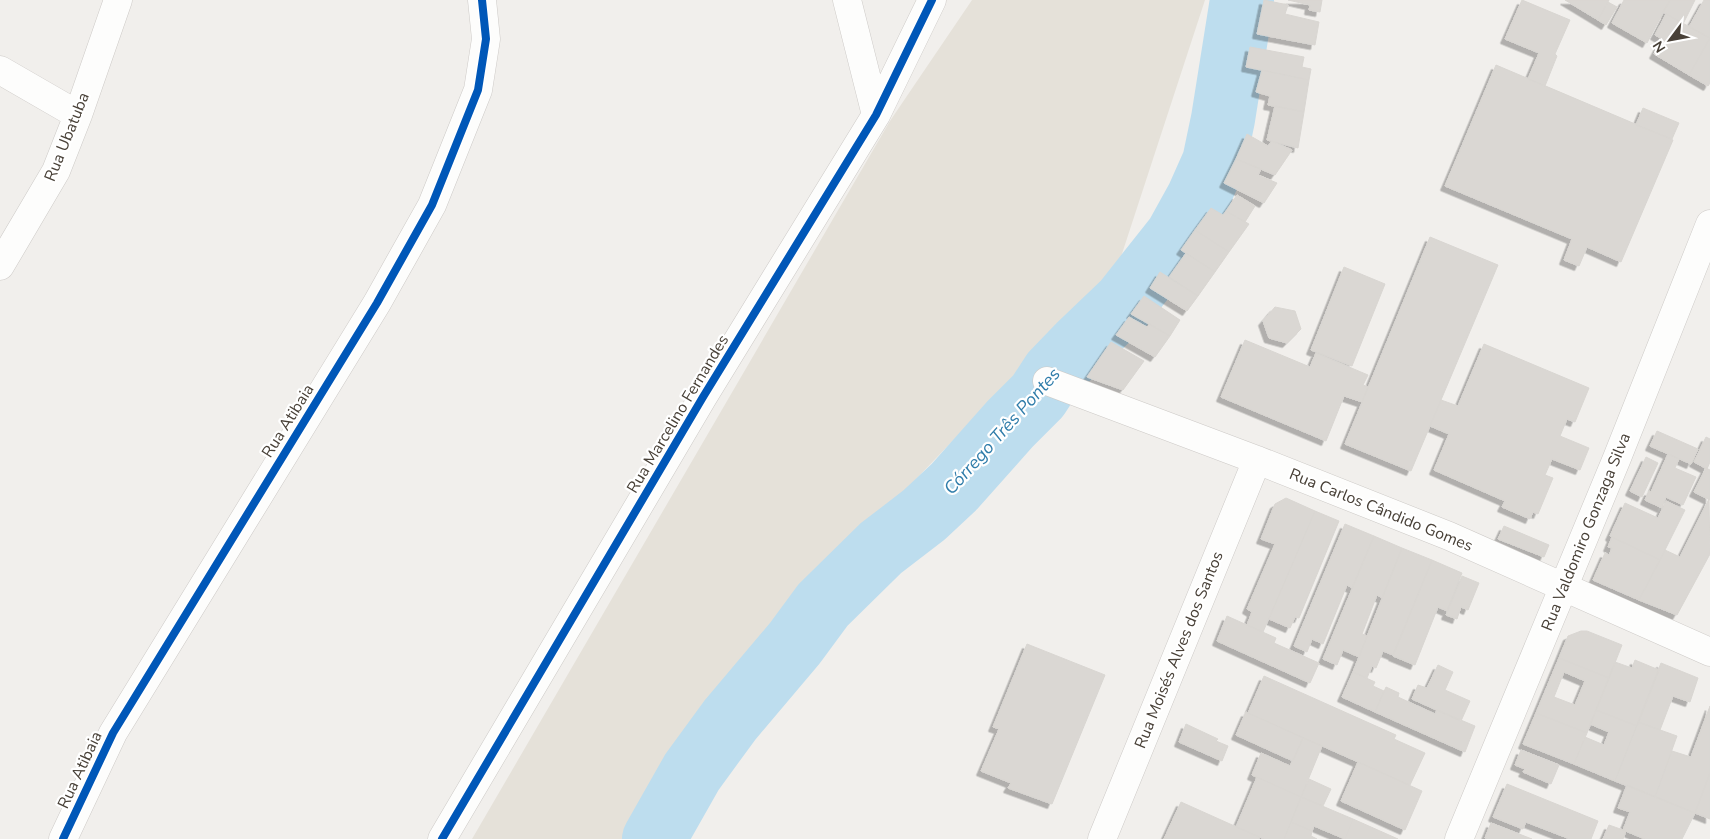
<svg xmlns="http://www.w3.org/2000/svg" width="1710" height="839" viewBox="0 0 1710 839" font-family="'Nunito Sans',sans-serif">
  <defs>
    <filter id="shadow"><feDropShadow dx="-4.5" dy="4.5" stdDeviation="0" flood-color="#0004"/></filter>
  </defs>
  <rect width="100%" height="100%" fill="#f1efec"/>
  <!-- residential -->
  <path fill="#e5e1d9" d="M972 0H1205L1117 269 783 618 628 839H472L890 121Z"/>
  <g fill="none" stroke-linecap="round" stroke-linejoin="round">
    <!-- river -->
    <path stroke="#bdddee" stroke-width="64" d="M654 839 692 772 730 720 795 643 823 605 881 548 924 515 954 487 1010 424 1038 396 1053 373 1079 346 1124 303 1177 236 1198 198 1214 162 1223 119 1242 0"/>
  </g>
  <!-- building -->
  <path fill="#dad7d3" stroke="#d9d6d2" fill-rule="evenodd" filter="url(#shadow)" d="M1264 0 1288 5 1285 14 1319 22 1315 45 1257 34Z
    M1288 0H1322L1320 12 1309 10 1310 5Z
    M1522 0 1570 20 1555 54 1557 56 1545 86 1528 79 1539 53 1505 39Z
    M1565 0H1609L1598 20Z
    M1624 0H1670L1647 43 1612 23Z
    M1670 0H1695L1683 24 1663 12Z
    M1704 0H1710V38L1689 27Z
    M1608 2 1617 7 1606 25 1598 20Z
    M1666 14 1710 38 1689 75 1654 54 1662 39 1655 35Z
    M1710 38V83L1708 86 1689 75Z
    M1250 47 1304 57 1302 67 1311 69 1309 80 1246 67Z
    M1496 65 1673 140 1621 262 1587 247 1579 266 1564 260 1572 239 1445 186Z
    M1262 70 1309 80 1304 112 1268 105 1270 96 1256 92Z
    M1275 106 1304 112 1298 148 1267 140Z
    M1643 108 1679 123 1672 139 1636 125Z
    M1247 134 1268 146 1272 141 1292 150 1275 175 1236 159Z
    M1236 159 1261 169 1258 175 1277 183 1264 203 1224 183Z
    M1237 195 1255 206 1245 222 1226 211Z
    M1211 208 1223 215 1226 211 1249 224 1229 252 1195 230Z
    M1195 230 1229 252 1215 272 1181 250Z
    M1430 237 1498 265 1411 471 1345 444Z
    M1186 253 1215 272 1198 296 1169 277Z
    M1344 267 1385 284 1352 366 1311 350Z
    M1160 272 1198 296 1187 311 1150 288Z
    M1144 296 1180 320 1170 336 1131 314Z
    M1275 307 1295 311 1301 329 1287 343 1269 338 1263 321Z
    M1129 317 1147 327 1150 324 1170 336 1155 357 1116 335Z
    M1245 340 1310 367 1316 353 1368 375 1363 385 1368 387 1362 402 1344 396 1326 441 1221 397Z
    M1111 342 1144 361 1123 390 1087 377Z
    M1484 344 1589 388 1575 422 1567 419 1560 436 1589 448 1580 470 1552 459 1545 475 1553 478 1538 514 1533 512 1530 519 1502 507 1505 501 1434 470 1449 434 1430 426 1441 400 1458 406Z
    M1657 431 1698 449 1691 464 1650 446Z
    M1706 437 1710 439V462L1707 469 1694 462Z
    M1668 454 1679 459 1675 468 1696 477 1683 505 1666 497 1662 508 1645 500 1649 491 1651 492Z
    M1646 457 1658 463 1642 497 1630 491Z
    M1706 468 1710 470V500L1694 492Z
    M1286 498 1315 511 1263 632 1247 625 1252 612 1247 609 1275 544 1261 539 1275 504Z
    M1709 499 1710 554 1677 615 1639 600 1665 550 1680 557Z
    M1666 501 1685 510 1660 560 1610 536 1625 503 1658 518Z
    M1315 511 1339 521 1299 618 1295 617 1290 628 1269 619Z
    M1345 524 1374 536 1352 588 1347 585 1323 644 1312 639 1307 652 1294 646Z
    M1504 526 1549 545 1544 557 1498 539Z
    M1374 536 1402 548 1382 598 1377 595 1362 634 1367 636 1359 657 1343 650 1337 665 1323 659Z
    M1612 537 1660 560 1639 600 1593 580 1605 553 1609 555 1612 548 1608 547Z
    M1402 548 1432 560 1393 655 1383 651 1376 668 1372 666 1367 678 1353 672Z
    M1432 560 1462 573 1447 611 1438 607 1415 665 1393 656Z
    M1462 576 1479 583 1468 610 1461 607 1457 619 1446 615Z
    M1227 616 1276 638 1274 643 1319 663 1310 683 1217 641Z
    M1581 631H1587L1622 645 1609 678 1559 658 1568 636Z
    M1027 644 1105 675 1052 804 1008 788 1011 783 981 771 999 729 993 727Z
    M1559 658 1609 678 1587 733 1536 713ZM1564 672 1585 681 1575 705 1554 697Z
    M1635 660 1659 670 1637 726 1596 710 1615 662 1632 668Z
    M1661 663 1698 678 1690 702 1673 696 1660 730 1638 722Z
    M1438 665 1453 672 1445 690 1470 701 1461 721 1412 699 1418 685 1427 688Z
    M1353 672 1375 682 1373 686 1384 691 1375 712 1342 697Z
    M1264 676 1396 735 1394 739 1425 753 1410 785 1248 713Z
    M1386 687 1399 693 1398 697 1435 714 1437 710 1475 726 1465 752 1375 712Z
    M1710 706V773L1695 813 1655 797 1672 751 1691 757Z
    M1596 710 1637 726 1615 781 1574 764 1585 737 1604 745 1609 732 1590 724Z
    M1246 712 1303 738 1293 761 1236 735Z
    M1536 713 1587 733 1574 764 1523 744Z
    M1638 722 1677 736 1655 797 1615 781Z
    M1186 724 1218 739 1216 741 1228 746 1222 761 1179 742Z
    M1303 738 1322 746 1301 797 1252 775 1261 753 1290 766Z
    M1521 750 1559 765 1551 784 1523 772 1525 769 1515 765Z
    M1358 762 1422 791 1405 830 1341 801Z
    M1710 773V819L1695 813Z
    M1257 777 1301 797 1284 839H1264L1236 827Z
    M1309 779 1331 789 1323 806 1301 797Z
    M1507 784 1598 821 1591 839H1570L1526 822 1523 829 1493 817Z
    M1627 785 1695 813 1682 839H1645L1623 830 1630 812 1618 808Z
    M1301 797 1353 819 1345 839 1314 826 1312 831 1291 822Z
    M1181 802 1259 837V839H1164Z
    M1353 819 1398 839H1345Z
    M1291 822 1312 831 1311 836 1317 839H1284Z
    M1491 823 1532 839H1487L1485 838Z
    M1609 825 1626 831 1623 839H1603Z"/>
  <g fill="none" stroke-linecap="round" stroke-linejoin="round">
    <defs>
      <path id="minor" d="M847 0 876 115
        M0 70 78 115
        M0 266 56 171 78 115 118 0
        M1047 381 1257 460 1449 536 1710 652
        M63 839 113 733 377 303 432 205 478 90 486 39 482 0
        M442 839 703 397 876 115 932 0
        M1102 839 1257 460
        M1459 839 1617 458 1710 224"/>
    </defs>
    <!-- minor casing -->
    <use href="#minor" stroke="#cdcac7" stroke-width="29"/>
    <!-- minor -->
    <use href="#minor" stroke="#fdfdfc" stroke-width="28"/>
    <defs>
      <path id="cycleway" d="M63 839 113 733 377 303 432 205 478 90 486 39 482 0
        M442 839 703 397 876 115 932 0"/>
    </defs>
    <!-- cycleway casing -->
    <use href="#cycleway" stroke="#fff" stroke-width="11"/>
    <!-- cycleway -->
    <use href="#cycleway" stroke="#0057b8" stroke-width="8"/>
  </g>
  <g text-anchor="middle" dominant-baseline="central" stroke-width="4.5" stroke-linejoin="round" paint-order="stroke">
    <!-- street labels -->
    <g font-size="16" fill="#484037" stroke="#fff">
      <text transform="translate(67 137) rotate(-68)">Rua Ubatuba</text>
      <text transform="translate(678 414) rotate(-59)">Rua Marcelino Fernandes</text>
      <text transform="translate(288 421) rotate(-58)">Rua Atibaia</text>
      <text transform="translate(1381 510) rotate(22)">Rua Carlos Cândido Gomes</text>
      <text transform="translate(1586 532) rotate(-68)">Rua Valdomiro Gonzaga Silva</text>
      <text transform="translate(1179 650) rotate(-68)">Rua Moisés Alves dos Santos</text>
      <text transform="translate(80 770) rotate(-65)">Rua Atibaia</text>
    </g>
    <!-- water labels -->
    <g font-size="18" font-style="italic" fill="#307daa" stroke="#fff">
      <text transform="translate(1002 431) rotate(-48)">Córrego Três Pontes</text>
    </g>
  </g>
  <!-- north arrow -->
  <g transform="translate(1670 40) rotate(238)" stroke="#ffffff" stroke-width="4" paint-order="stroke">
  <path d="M0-4L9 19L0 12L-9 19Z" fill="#484037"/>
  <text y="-8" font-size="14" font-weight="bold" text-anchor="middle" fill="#484037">N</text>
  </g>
</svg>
